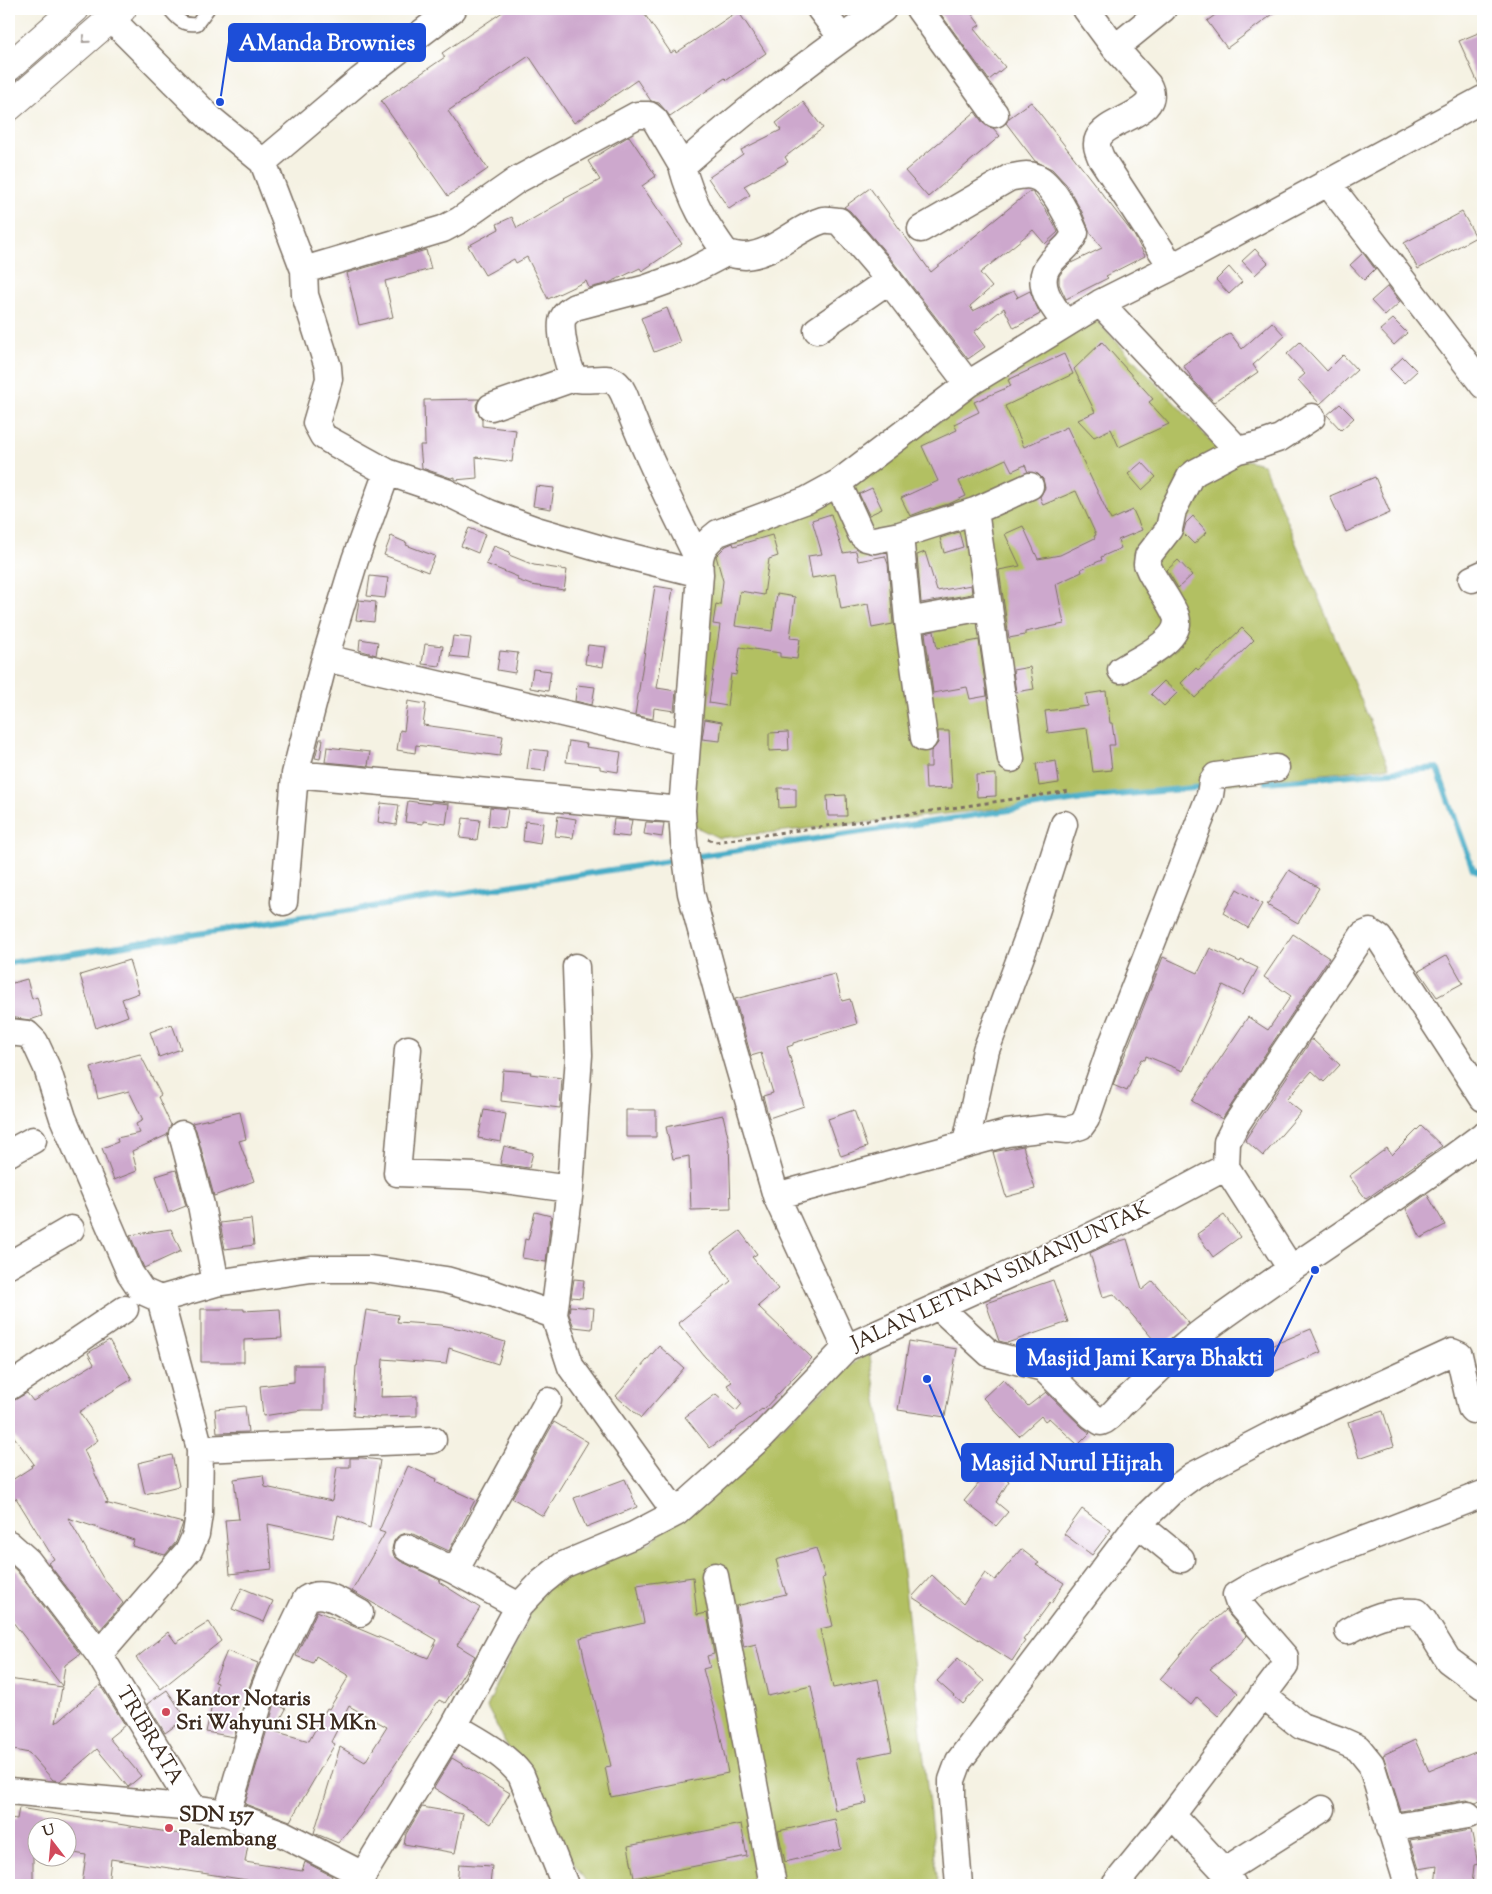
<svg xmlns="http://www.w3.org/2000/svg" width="1492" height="1894" viewBox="0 0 1492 1894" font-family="'Sorts Mill Goudy',serif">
  <rect width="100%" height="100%" fill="#fff"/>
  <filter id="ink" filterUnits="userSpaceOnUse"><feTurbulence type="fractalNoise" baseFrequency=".02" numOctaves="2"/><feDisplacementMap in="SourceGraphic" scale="10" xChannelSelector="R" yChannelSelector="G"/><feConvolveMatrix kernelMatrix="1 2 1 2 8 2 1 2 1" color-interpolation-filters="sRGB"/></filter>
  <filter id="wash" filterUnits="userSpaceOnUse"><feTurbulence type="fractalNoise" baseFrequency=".0096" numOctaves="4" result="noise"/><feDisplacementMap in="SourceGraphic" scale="20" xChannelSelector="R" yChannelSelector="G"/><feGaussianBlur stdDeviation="1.12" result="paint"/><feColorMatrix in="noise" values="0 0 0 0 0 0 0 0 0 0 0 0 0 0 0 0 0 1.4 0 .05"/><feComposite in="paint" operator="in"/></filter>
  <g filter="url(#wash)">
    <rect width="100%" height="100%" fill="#f5f2e3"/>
    <!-- green -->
    <path fill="#b2c062" stroke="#767540" d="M1094 318 1224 455 1263 464 1389 767 719 838 684 821 708 543 835 491Z
      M869 1350 899 1536 938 1885H588L539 1808 487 1707 545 1581 651 1542Z"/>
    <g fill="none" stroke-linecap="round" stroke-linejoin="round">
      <!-- stream -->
      <path stroke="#48adc7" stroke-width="6" d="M1266 782 1437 768 1473 869 1483 873
        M692 857 1104 796 1204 787
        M9 963 682 859"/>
    </g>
    <g id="blocks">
      <!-- building -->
      <path fill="#cda8cd" d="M507 9H641L671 53 675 50 676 53 738 11 766 53 727 80 725 78 670 116 659 103 651 101 637 80 574 123 529 56 448 111 488 169 448 196 381 101 445 57 442 53Z
        M937 9H968L980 25 974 29 1005 67 989 80Z
        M1223 9H1280L1227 48 1207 21Z
        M1483 31V84L1479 85 1459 41Z
        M803 102 823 128 785 157 788 162 744 186 750 195 729 209 708 178 743 154 741 150 781 130 776 123Z
        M1031 102 1134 235 1145 256 1106 276 1108 278 1066 299 1059 284V276L1062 272 1071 263 1102 248 1090 232 1082 212 1066 184 1052 169 1035 161 1006 123 1009 118Z
        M975 112 983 123 988 127 993 128 1000 136 928 197 905 171Z
        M629 136 656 176 642 186 682 244 642 271 640 268 609 283 589 288 586 281 548 299 527 257 516 263 514 259 485 275 468 246 499 229 497 224 512 217 517 228 565 200 564 199 600 180 588 161Z
        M870 188 931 272 1030 191 1033 193 1046 210 1058 232 1045 244 1033 230 980 273 992 287 970 306 973 311 1014 291 1018 297 1016 298 1030 291 1040 314 1014 328 1004 308 974 332 985 347 968 359 887 254 850 211 844 207Z
        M1462 212 1476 237 1418 269 1404 243Z
        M1255 249 1268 263 1255 275 1242 261Z
        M426 250 431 269 385 281 393 317 359 325 347 273Z
        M1363 253 1375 269 1364 280 1350 265Z
        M1229 267 1242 282 1229 294 1216 280Z
        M1388 286 1400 302 1385 316 1371 301Z
        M667 308 680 342 654 352 641 318Z
        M1393 319 1407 333 1394 345 1380 330Z
        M1272 322 1285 336 1253 365 1258 372 1214 402 1194 381 1183 365 1230 333 1242 349Z
        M1102 342 1153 399 1149 402 1169 424 1119 447 1111 429 1094 437 1078 420 1095 412 1074 369Z
        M1300 342 1327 371 1343 355 1357 370 1320 404 1298 380 1305 374 1287 354Z
        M1064 354 1073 374 1005 406 1024 447 1067 427 1111 520 1133 510 1142 530 1118 540 1121 548 1101 557 1102 560 1081 569 1082 572 1056 584 1064 624 1025 632V635L1009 638 999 570 1020 566 1005 534 1023 526 1038 559 1060 555 1095 538 1094 536 1096 535 1076 491 1043 505 1040 497 1045 488 1043 479 1038 474 1028 472 1025 465 1012 471 1006 459 959 481 966 496 951 503 932 509 931 508 910 516 901 498 938 481 922 446 957 430 954 424 979 412 974 402 1011 386 1008 380Z
        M1403 357 1417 371 1404 383 1390 369Z
        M479 399 476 405 477 411 482 419V426L516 430 512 462 476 457 477 478 455 480V477L451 478 422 468 420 445H425L424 400Z
        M1340 404 1354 418 1341 430 1327 415Z
        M1142 462 1156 477 1142 490 1128 474Z
        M1375 477 1390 513 1346 532 1330 496Z
        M536 486 554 488 551 509 533 506Z
        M872 488 882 509 869 515 859 494Z
        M831 514 843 553 856 551 858 561 885 556 888 564 893 624 872 628 868 604 841 609 835 574 812 578 808 556 822 554 812 520Z
        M1193 516 1207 532 1194 544 1183 533 1186 523Z
        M469 528 485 534 478 553 461 546Z
        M959 532 963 547 944 553 940 538Z
        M772 535 778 556 769 559 764 595 740 591 735 626 772 631 777 594 795 597 790 638 800 639 797 659 780 657V653L740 647 736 675 731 674 727 706 709 703 720 625 713 624 716 604 720 605 723 581 716 556 726 546 733 543 734 546Z
        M391 536 407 543 406 545 435 556 428 572 384 555Z
        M494 546 510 552 509 555 534 565 567 570 564 590 531 585 517 580 518 577 486 564Z
        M925 552 937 591 971 585 972 594 921 603 917 555Z
        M1178 560 1192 575 1178 588 1167 570Z
        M370 576 388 578 385 598 367 596Z
        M655 586 673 589 657 688 676 691 674 711 654 708 653 719 635 715Z
        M359 600 376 602 374 622 356 620Z
        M1242 628 1254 640 1195 698 1181 683 1196 668 1198 670Z
        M934 631 937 648 979 640 987 696 970 699 967 687 933 693 925 633Z
        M453 636 471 638 468 658 450 656Z
        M360 639 378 642 376 655 359 650Z
        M425 644 443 646 440 666 422 664Z
        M588 645 606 647 603 667 585 664Z
        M500 651 518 653 515 673 497 670Z
        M1030 667 1034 689 1016 692 1013 670Z
        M533 669 551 671 548 691 530 688Z
        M1164 681 1177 693 1164 706 1151 694Z
        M577 685 595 687 592 705 575 701Z
        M1106 691 1110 723H1112L1115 745H1109L1112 770 1093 772 1087 728 1048 733 1045 711 1088 706 1086 694Z
        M408 701 426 704 423 725 503 736 500 756 416 745 415 753 397 750 400 730 404 731Z
        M705 719 722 722 720 741 702 739Z
        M938 731H949L952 788 926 789 925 767H931V751L938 743Z
        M788 732 789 750 769 751V733Z
        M320 739H323L320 759 315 758Z
        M569 741 587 744 586 747 621 752 618 772 600 769V766L566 762Z
        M327 747 370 752 368 766 325 762Z
        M530 749 548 751 545 771 527 769Z
        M1056 761 1059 783 1039 786 1036 764Z
        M996 774V796L977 797 976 775Z
        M778 788H796V807L779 808Z
        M846 795 847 816H828L827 796Z
        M408 801 431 804V802L449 804 446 824 423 821V824L405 822Z
        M381 803 399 805 396 825 378 822Z
        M490 807 508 809 505 828 488 826Z
        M558 816 576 819 573 838 555 836Z
        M463 818 480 820 477 840 460 838Z
        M614 819 632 820 629 837 612 835Z
        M525 821 543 823 540 844 523 841Z
        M646 822 664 823 662 837 644 834Z
        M1289 870 1319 888 1298 923 1267 905Z
        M1237 889 1262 904 1248 928 1223 913Z
        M1293 934 1329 958 1222 1119 1192 1101 1248 1017 1268 1030 1291 996 1264 977Z
        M1210 948 1240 962 1241 960 1258 968 1243 995 1223 985 1183 1071 1146 1056 1145 1060 1141 1059 1127 1091 1113 1085 1163 957 1198 973Z
        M1447 955 1463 983 1437 997 1419 971Z
        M129 960 139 993 122 999 128 1016 96 1028 80 975Z
        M835 974 842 1001 850 999 857 1024 793 1043V1045L787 1047 804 1106 769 1118 763 1096 773 1093 761 1053 751 1056 735 999Z
        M27 979 32 999 37 997 42 1016 30 1020 9 1017V984Z
        M172 1024 181 1049 159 1057 150 1032Z
        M1312 1039 1340 1065 1324 1082 1312 1071 1286 1100 1301 1112 1263 1156 1245 1140Z
        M140 1054 161 1095 158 1097 171 1125 167 1135 132 1151 137 1171 114 1180 102 1148 118 1142 117 1138 140 1133 136 1124 143 1120 129 1091 98 1099 91 1067Z
        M503 1070 531 1072 530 1074 562 1078 560 1108 501 1101Z
        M484 1110 506 1114 501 1142 478 1138Z
        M626 1110H656V1137H626Z
        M854 1110 867 1147 841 1156 828 1119Z
        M240 1112 246 1139 239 1141 254 1181 214 1196 196 1130 192 1123Z
        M723 1115 729 1141 731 1209 691 1210 689 1156 673 1159 666 1127Z
        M1421 1126 1442 1146 1366 1199 1349 1176 1387 1148 1392 1155Z
        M504 1146 533 1153 529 1168 500 1164Z
        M1023 1146 1035 1189 1006 1197 993 1152Z
        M176 1170 186 1206 168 1213 156 1176Z
        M1427 1194 1445 1225 1421 1238 1406 1209Z
        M535 1212 551 1216 546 1262 522 1258 525 1239 528 1240Z
        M1224 1215 1240 1237 1213 1257 1197 1234Z
        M251 1219 254 1245 225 1249 220 1223Z
        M171 1229 181 1251 144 1268 130 1235Z
        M740 1231 757 1254 752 1257 778 1289 758 1306 812 1358 763 1410 762 1409 710 1448 685 1417 716 1394 736 1411 742 1404 727 1385 732 1382 705 1357 678 1323 731 1281 711 1252Z
        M1127 1239 1142 1290 1153 1281 1189 1323 1160 1347 1114 1294 1103 1297 1090 1253 1107 1245Z
        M574 1279 584 1280 582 1298 571 1297Z
        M1053 1280 1068 1322 1007 1343 999 1341 986 1303Z
        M570 1306 594 1308 592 1329 574 1327 569 1314Z
        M201 1309H244V1311L280 1309 282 1338 244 1340V1362H201Z
        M366 1310 398 1315 397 1322 441 1325 467 1330 505 1342 498 1364 449 1348 446 1364 383 1359 381 1397 417 1396V1416L380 1417V1418L353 1416 356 1366H357Z
        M1311 1329 1321 1352 1269 1374 1259 1351Z
        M109 1340 132 1379 79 1412 98 1440 84 1450 108 1502 105 1503 183 1523 176 1542 165 1555 132 1546 134 1540 68 1518 103 1578 123 1603 100 1630 48 1563 54 1559 16 1498 9 1503V1482L32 1467 31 1466 34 1464 9 1430V1403L27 1393 33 1401 94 1364 88 1353Z
        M909 1341 957 1349 945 1417 898 1410Z
        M659 1346 684 1368 641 1418 616 1396Z
        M294 1365H324V1410H302L263 1416 260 1386 294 1382Z
        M1003 1379 1028 1406 1046 1392 1082 1427 1090 1433 1078 1445 1049 1418 1045 1421 1041 1416 1019 1436 983 1398Z
        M245 1406 248 1432 217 1433 215 1409Z
        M1383 1411 1394 1446 1359 1458 1348 1422Z
        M554 1422 588 1442 543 1516 512 1498Z
        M172 1455 179 1486 145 1494 138 1463Z
        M350 1458H362L380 1460 370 1528 338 1515 333 1538 268 1524 272 1569 230 1574 225 1520 239 1519 234 1479 263 1475 265 1487 332 1501 337 1467H350Z
        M408 1466 437 1479 436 1482 475 1500 449 1551 413 1534 406 1533 398 1536 394 1541 392 1549 394 1556 400 1561 440 1580 439 1582 480 1608 457 1645 475 1656 445 1703 439 1700 360 1816 338 1843 314 1833 340 1747 365 1762 387 1727 349 1706 331 1742 335 1744 290 1821 245 1804 275 1703 286 1709 274 1731 309 1741 327 1708 329 1709 349 1676 316 1656 313 1663 296 1656 317 1611 428 1658 437 1640 352 1591 385 1533 379 1531Z
        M986 1466 1009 1481 996 1502 1008 1512 996 1526 964 1501 980 1482 977 1480Z
        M625 1479 637 1507 586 1527 574 1498Z
        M1082 1509 1111 1530 1092 1555 1064 1534Z
        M816 1548 825 1577 822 1578 833 1626 820 1629 833 1688 878 1679 892 1751 858 1758 867 1803 835 1810 811 1686 768 1696 756 1644 744 1647 736 1606 786 1594 776 1560Z
        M1021 1549 1039 1563 1036 1565 1064 1583 1051 1604 1050 1603 1023 1640 1025 1641 1012 1661 912 1597 932 1575 963 1604 985 1573 995 1580Z
        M9 1564 17 1571 80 1654 65 1665 62 1686 9 1617Z
        M693 1577 697 1615 707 1613 714 1654 707 1656 710 1667 703 1669 719 1728 728 1773 611 1797 605 1767 611 1766 587 1670 580 1638 644 1623 637 1585Z
        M242 1588 273 1601 264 1622 232 1609Z
        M1225 1610 1247 1636 1232 1652 1210 1669 1238 1693 1218 1716 1197 1697 1191 1705 1160 1679 1197 1635Z
        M209 1622 221 1641 161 1689 136 1658 168 1632 176 1643Z
        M227 1651 258 1663 247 1693 234 1737 206 1732 217 1683 214 1682Z
        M958 1658 984 1681 963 1704 937 1681Z
        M9 1679 62 1687 56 1723 100 1685 125 1725 109 1738 141 1776 128 1787 97 1749 60 1781 53 1780 29 1753 9 1749Z
        M167 1690 186 1718 165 1733 147 1704Z
        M1415 1740 1429 1771 1478 1751 1483 1765V1799L1476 1803 1466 1800 1401 1811 1383 1755Z
        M452 1758 510 1793 491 1824 434 1788Z
        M422 1807 463 1814 455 1853 404 1844 406 1834Z
        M19 1808 248 1845 245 1862 302 1871 305 1862 332 1876 329 1885H246L247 1880 111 1859 108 1885H82L86 1855 68 1852V1826H38V1855L33 1854V1885H9V1818L17 1819Z
        M835 1819 841 1849 785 1862 778 1831Z
        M741 1824 747 1856 634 1878 628 1846Z
        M1471 1830 1478 1864 1474 1865 1472 1885H1435L1437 1866 1419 1869 1410 1840Z
        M459 1864 492 1866 490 1885 457 1883Z"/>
    </g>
  </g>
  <g filter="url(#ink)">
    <use href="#blocks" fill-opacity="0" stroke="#7c7063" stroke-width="1"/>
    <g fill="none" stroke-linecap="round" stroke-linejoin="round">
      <defs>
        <path id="lane" d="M169 9C178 19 182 26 197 24L208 9"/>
        <path id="street" d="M820 9 842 38
          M883 9C813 58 745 110 682 166 692 203 704 222 726 253 732 254 739 256 745 256 775 254 796 228 823 220 828 219 834 221 839 221L876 264 968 384
          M919 9 995 114
          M1086 9 1115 48 1148 85C1164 115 1106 118 1098 139 1095 145 1099 153 1101 158L1172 267
          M110 18 211 119 263 162 304 270 305 295 328 367 329 379 316 423 323 436 329 440 387 472 446 492 489 513 536 530 608 551 700 574
          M1115 48 1163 9
          M263 162 360 80 453 9
          M1327 182 1483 385
          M921 229 1009 178C1018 176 1027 173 1036 177 1052 183 1069 218 1075 233 1069 248 1060 251 1050 263 1033 283 1053 307 1066 324
          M304 270 443 229 460 220 517 180 637 115H649L655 120 682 166
          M1100 303 1238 450 1260 445 1280 438 1312 417
          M817 330 889 280
          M491 407 574 378
          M838 483 861 534 866 538 874 540 900 535 975 511 1030 486
          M975 511 1011 759
          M900 535 908 621 924 738
          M699 561C676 514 652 468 633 419 628 408 625 389 615 382 605 375 586 383 574 378 568 366 558 329 563 318 566 312 570 310 575 307L647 288 686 274 726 253
          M1472 579 1483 574
          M908 621 989 606
          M325 658 686 742
          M1121 670C1138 659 1184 640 1176 616 1170 601 1157 585 1150 571L1147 564 1148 556 1169 529 1173 510 1190 477 1196 472 1238 450
          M295 774 682 810
          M284 902 295 774 325 658 355 560 387 472
          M9 1032 27 1034 35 1042 47 1068 63 1118 130 1273 142 1291 160 1299
          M408 1049 397 1173 475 1176 570 1189
          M182 1134 201 1205 216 1283
          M966 1143 986 1050 1028 937 1064 824
          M9 1153 33 1140
          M1226 1167 1291 1269
          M776 1196 1007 1133 1048 1128 1068 1130 1081 1126 1086 1119 1109 1052 1210 795 1212 782 1216 776 1276 768
          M9 1265 71 1229
          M160 1299 216 1283 311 1269H370L446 1280 495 1294 554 1315 571 1367 676 1513
          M939 1307 990 1354 1043 1368 1092 1416 1101 1422C1110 1419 1116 1409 1124 1402 1150 1379 1175 1352 1203 1331 1295 1263 1392 1204 1483 1135
          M554 1315 570 1189 579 1055 576 967
          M846 1348 776 1196 727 1027 691 893 684 843 682 810 700 574C698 554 702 545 718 533L807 500 838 483 968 384 1100 303 1172 267 1483 99
          M9 1387 125 1309
          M200 1449 433 1440
          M1138 1524 1181 1559
          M9 1544 28 1561 99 1654 193 1808 227 1813 283 1834 363 1875
          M407 1548 455 1571 519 1606
          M455 1571 548 1401
          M715 1576 773 1885
          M1348 1631C1371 1618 1389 1610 1416 1612L1424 1621 1448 1660 1483 1686
          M99 1654 189 1550 196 1534 199 1514 200 1449 160 1299
          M1262 1695 1301 1726 1340 1740 1358 1748 1371 1764 1408 1885
          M454 1726C479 1741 504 1753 521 1775L565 1885
          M9 1791 193 1808
          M227 1813 261 1697 270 1674 306 1599C324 1588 343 1604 360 1613
          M1172 1815 1224 1871 1233 1885
          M1389 1828 1468 1815
          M1224 1871 1322 1809
          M359 1885 363 1875 454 1726 519 1606 542 1582 563 1565 634 1535 676 1513 762 1436 846 1348 1054 1254 1151 1207 1226 1167 1227 1142 1235 1126 1363 935 1370 932 1379 938 1483 1098
          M959 1885 952 1799V1780L959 1761 1138 1524 1171 1492 1194 1475 1269 1436 1452 1352 1459 1355 1471 1408 1473 1410 1483 1409
          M1115 1885 1172 1815 1285 1666V1657L1239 1604 1236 1595 1253 1585 1303 1563 1483 1494"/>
        <path id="highway" d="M9 67 75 9
          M9 107 122 9"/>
      </defs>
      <!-- lane casing -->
      <use href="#lane" stroke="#7c7063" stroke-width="15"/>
      <!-- street casing -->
      <use href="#street" stroke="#7c7063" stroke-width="29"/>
      <!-- highway casing -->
      <use href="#highway" stroke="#7c7063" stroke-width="30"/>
      <!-- path -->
      <path stroke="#7c7063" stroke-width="3" stroke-dasharray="4 4" stroke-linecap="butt" d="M708 839 715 842 1070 791"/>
      <!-- lane -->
      <use href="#lane" stroke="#fff" stroke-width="12"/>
      <!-- street -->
      <use href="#street" stroke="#fff" stroke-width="26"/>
      <!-- highway -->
      <use href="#highway" stroke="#fff" stroke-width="28"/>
    </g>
    <!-- one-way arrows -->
    <defs><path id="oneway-chevron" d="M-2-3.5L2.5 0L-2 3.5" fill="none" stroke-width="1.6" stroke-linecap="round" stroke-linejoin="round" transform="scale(1.25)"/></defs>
    <use stroke="#a79f9a" href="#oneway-chevron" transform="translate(85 40) rotate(139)"/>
  </g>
  <!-- markers -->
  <g fill="#d1495b" stroke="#fff" stroke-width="2">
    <circle cx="166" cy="1712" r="5"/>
    <circle cx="169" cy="1828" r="5"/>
  </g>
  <g text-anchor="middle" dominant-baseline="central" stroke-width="4" stroke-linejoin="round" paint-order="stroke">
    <!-- street labels -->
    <g font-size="21" fill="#3b2a1e" stroke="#fff">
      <text transform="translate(1001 1277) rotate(-25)">JALAN LETNAN SIMANJUNTAK</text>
      <text transform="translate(149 1736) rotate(59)">TRIBRATA</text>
    </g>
    <!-- poi labels -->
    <g font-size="21" font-weight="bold" fill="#3b2a1e" stroke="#fff" text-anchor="start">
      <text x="176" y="1700">Kantor Notaris<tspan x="176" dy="24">Sri Wahyuni SH MKn</tspan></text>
      <text x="179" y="1816">SDN 157<tspan x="179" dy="24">Palembang</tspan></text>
    </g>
  </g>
  <!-- callouts -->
  <path fill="none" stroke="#1d4ed8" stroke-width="2" d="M220 102L229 42M1315 1270L1273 1357M927 1379L962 1462"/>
  <g fill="#1d4ed8" stroke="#fff" stroke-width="2">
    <circle cx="220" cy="102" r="5"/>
    <circle cx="1315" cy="1270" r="5"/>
    <circle cx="927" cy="1379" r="5"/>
  </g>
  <g fill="#1d4ed8" stroke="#1d4ed8" stroke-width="2">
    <rect x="229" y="24" width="196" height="37" rx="5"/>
    <rect x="1017" y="1339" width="256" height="37" rx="5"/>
    <rect x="962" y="1444" width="211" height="37" rx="5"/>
  </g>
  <g font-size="22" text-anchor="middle" font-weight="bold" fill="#fff">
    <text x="327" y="50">AManda Brownies</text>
    <text x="1145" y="1365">Masjid Jami Karya Bhakti</text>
    <text x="1067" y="1470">Masjid Nurul Hijrah</text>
  </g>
  <!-- margin -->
  <rect width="1492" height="1894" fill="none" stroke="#fff" stroke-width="30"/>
  <!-- north arrow -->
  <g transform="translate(52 1842) rotate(344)"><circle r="24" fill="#ffffff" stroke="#b1aaa5"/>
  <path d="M0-4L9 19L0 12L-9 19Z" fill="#d1495b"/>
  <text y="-8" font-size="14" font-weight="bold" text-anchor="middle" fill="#3b2a1e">U</text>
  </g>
</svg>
